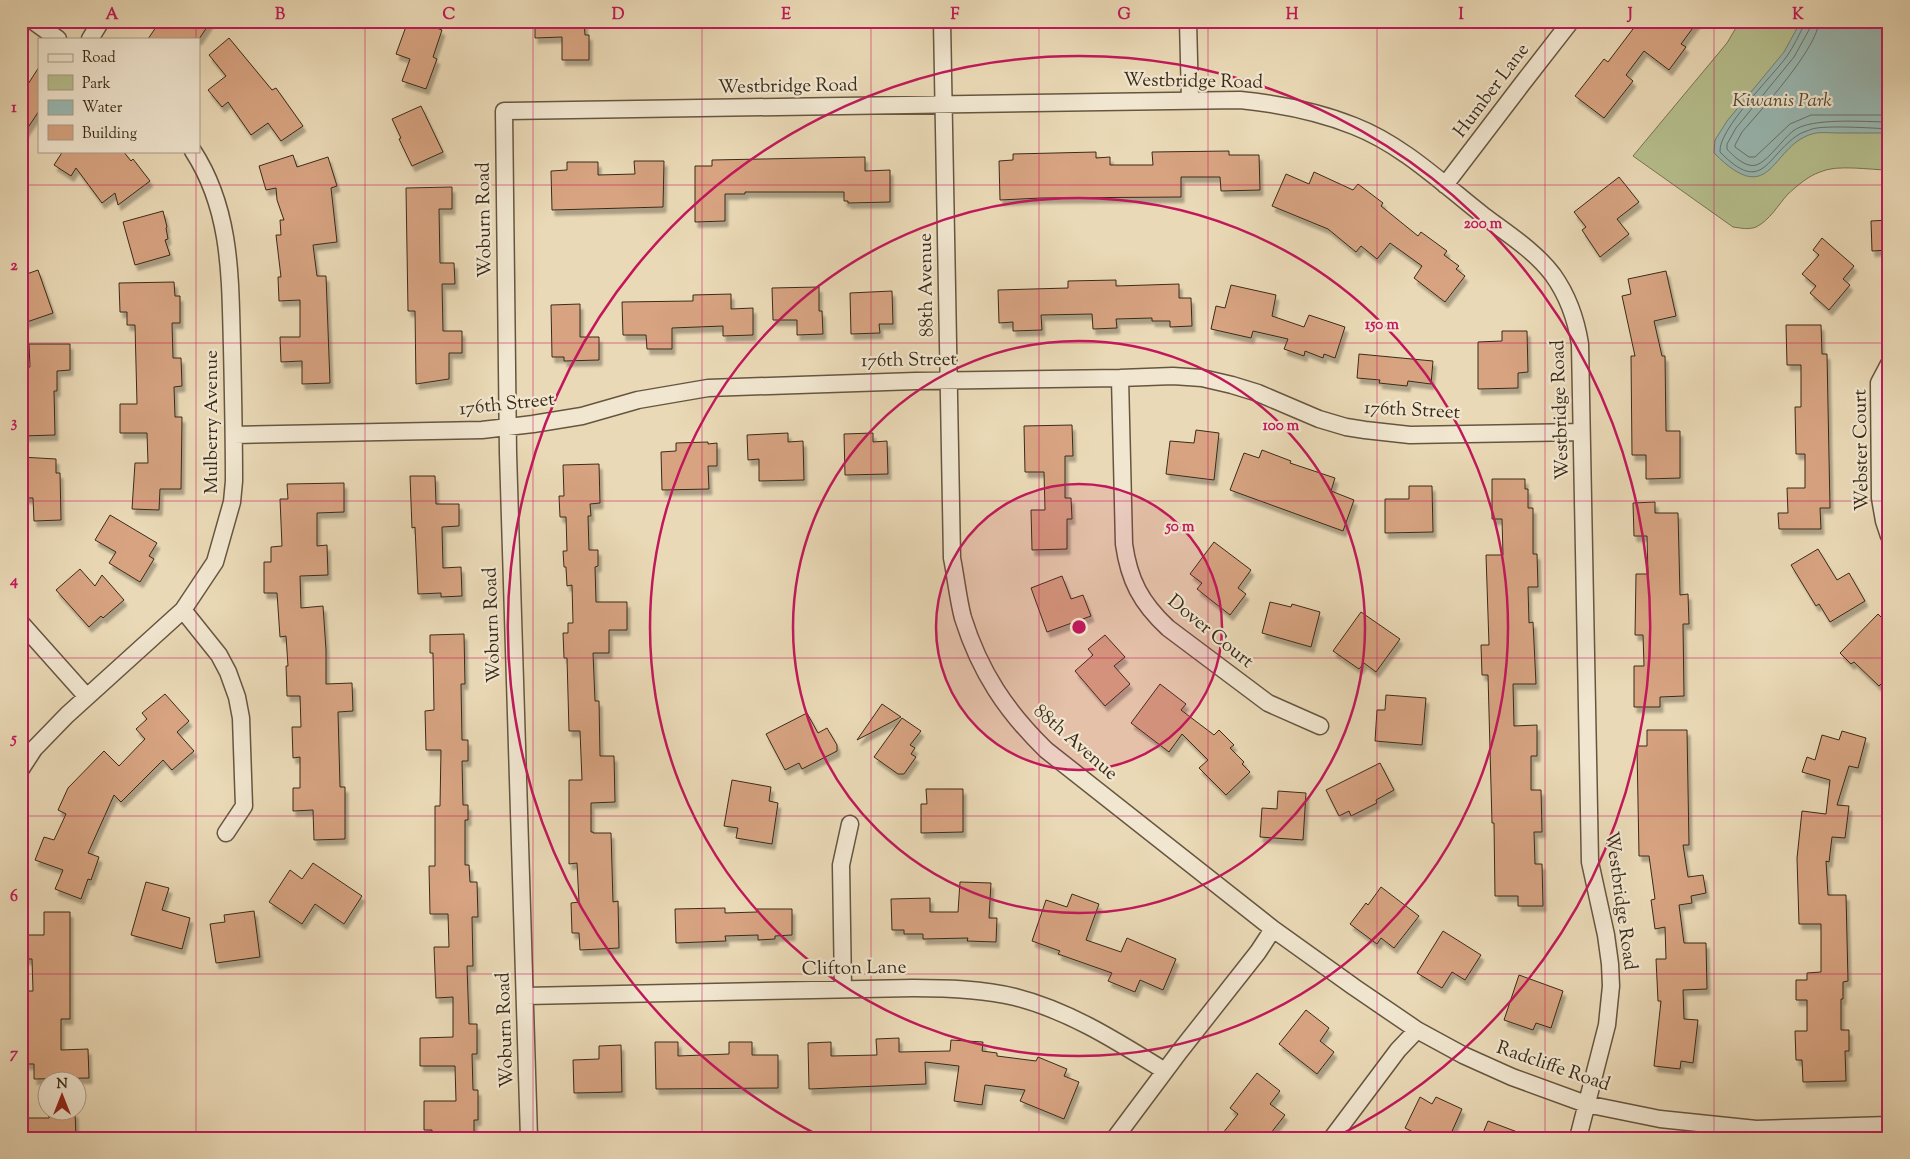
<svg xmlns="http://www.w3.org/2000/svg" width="1910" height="1159" viewBox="0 0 1910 1159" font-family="'Sorts Mill Goudy',serif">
  <defs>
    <filter id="shadow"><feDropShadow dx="3" dy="5.5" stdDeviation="1" flood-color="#0004"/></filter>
  </defs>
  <rect width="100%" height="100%" fill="#ead9b6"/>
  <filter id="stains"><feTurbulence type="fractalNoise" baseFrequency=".004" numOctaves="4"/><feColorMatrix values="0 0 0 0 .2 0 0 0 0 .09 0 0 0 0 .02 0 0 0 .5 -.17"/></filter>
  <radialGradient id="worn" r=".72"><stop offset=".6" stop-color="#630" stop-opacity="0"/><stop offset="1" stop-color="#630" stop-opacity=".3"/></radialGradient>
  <!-- green -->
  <path fill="#b6bf8e" stroke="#787553" d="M1740 21H1889V170C1870 170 1837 164 1820 172 1808 176 1797 186 1788 194 1778 205 1770 220 1756 227 1748 230 1741 228 1733 227L1633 156 1727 43Z"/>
  <!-- water -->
  <path fill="#99b9b4" stroke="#738076" d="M1801 21H1889V133C1872 133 1856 133 1839 133 1832 133 1823 132 1816 133 1770 142 1774 213 1714 153L1715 140 1727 121 1784 52Z"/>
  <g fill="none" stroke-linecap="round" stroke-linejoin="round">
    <!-- shore -->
    <path stroke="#6a7266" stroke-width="1" d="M1805 21 1804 25C1799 35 1794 46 1787 56 1773 76 1718 129 1720 152 1763 196 1766 156 1798 135 1802 132 1808 131 1812 129 1825 125 1873 128 1889 129
      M1811 21 1810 28 1794 57 1736 128 1727 144V149C1733 156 1746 168 1756 165 1767 162 1783 139 1793 131 1811 117 1865 122 1889 122
      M1819 21C1818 48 1761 110 1742 132L1735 145V147L1749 157H1755L1790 124 1811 115H1889"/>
  </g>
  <!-- building -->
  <path fill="#d7a381" stroke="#3a2b18" filter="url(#shadow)" d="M160 21H211L199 39H148Z
    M408 21H418L442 30 433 57 437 59 426 89 402 81 410 59 396 54Z
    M535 21H584L585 35H589V60H562V37L535 38Z
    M1639 21H1698L1681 44 1686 47 1669 70 1644 51 1626 75 1633 81 1604 118 1575 96 1604 59 1608 62Z
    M229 38 272 90 276 88 303 126 281 141 268 123 251 135 228 102 222 107 208 90 226 76 209 55Z
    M39 67V111L21 138V95Z
    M421 106 443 152 412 166 399 139 401 138 392 119Z
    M63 151H123L131 161 133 159 150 181 118 205 115 193 102 203 76 168 71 176 54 165Z
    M1229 151V155H1259L1260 190 1221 191 1220 177H1181V197L1041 198 1000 200 999 161 1013 160V154L1096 152V158L1110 157V165H1153L1152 152Z
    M293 155 297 167 328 157 337 186 331 188 337 242 313 245 317 276H326L330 383 302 384V361L281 362 280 337H300V300L279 301 278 277H281L276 235H281L280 220H284L277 200 276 188 266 190 259 166Z
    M865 157V171L890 170V202L848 203V201H844V192H745V194H725V221L695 222V166H712V160Z
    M634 161H664L663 207 552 210 551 171 567 170V162H598V175L635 174Z
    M1314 172 1353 190 1358 184 1383 203 1381 206 1418 236 1421 232 1447 251 1444 255 1459 266 1456 269 1465 276 1445 302 1414 278 1422 266 1390 243 1377 259 1361 246 1356 252 1328 229 1272 206 1286 174 1309 184Z
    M1619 177 1639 202 1617 219 1629 234 1600 257 1582 230 1586 227 1574 212Z
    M452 187V209H439L440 263H454L455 284H442L443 331H462V353H449V379L416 384 415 311H408L406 188Z
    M163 211 167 227 166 228 168 239 165 240 170 255 135 265 123 222Z
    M1889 220V250L1872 251 1871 221Z
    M1822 238 1854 266 1843 279 1850 285 1829 310 1810 293 1816 286 1802 274 1819 255 1813 250Z
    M38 270 53 313 21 324V276Z
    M1666 271 1676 316 1654 321 1662 356H1665L1666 431H1680V478L1646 479V455H1632L1631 356H1635L1622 296 1631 294 1628 279Z
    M1116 280V286L1179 284V298H1191L1192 326 1170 327V321H1152V318L1116 319 1117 328 1093 329 1092 314 1041 315 1042 330 1013 331V322L999 323 998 290 1068 288V281Z
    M174 282 175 296H180V323H172L173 358H181L182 386 174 387 175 417H182L181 489H160L159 510 132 509 135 463H148L147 433H120V404H137L135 325H127V312H120L119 283Z
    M1231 285 1276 295 1272 316 1304 327 1309 315 1345 327 1335 358 1324 354 1323 358 1305 351 1304 356 1284 349 1288 339 1253 331 1251 338 1211 329 1216 306 1225 308Z
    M819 287V311H822L823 334 797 335V320H773L772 288Z
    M892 291 893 324H879L880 333 851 334 850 293Z
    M731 294V309L753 308V335L723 336V326L672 328V349H647L646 335H623L622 302 693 301V295Z
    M580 304V337H599V360L564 361V357H552L551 305Z
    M1786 325H1821L1822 354H1827L1830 508H1820L1821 529H1779L1778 513H1788L1787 488H1805V454H1796L1795 407H1801V365H1787Z
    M1502 331H1527L1528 372 1518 373V388L1478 389V342L1502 341Z
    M29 344H70V370L57 371V391H54L55 435 21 436V367H30Z
    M1359 354 1433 361 1431 384 1408 381 1407 386 1379 383 1380 380 1357 378Z
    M1072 425 1073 456H1065V498H1071L1072 519H1067V549L1032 550 1031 510H1045L1044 472H1025L1024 426Z
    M1196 430 1219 433 1214 480 1166 474 1170 441 1194 443Z
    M788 433V442L803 441 804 480 759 481V459L748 460 747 435Z
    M873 433V442L887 441 888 474 845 475 844 434Z
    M708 442V444L717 443V466H708L709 489 662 490 661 452 676 451V443Z
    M1262 450 1291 461 1290 463 1335 478 1331 491 1354 500 1343 531 1230 490 1244 453 1259 458Z
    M21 457 56 459V473H60L61 520 34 521 33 498H21Z
    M599 464 600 503 590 504 591 516H588L589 550H598V566L595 567 596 602H627V630H609V653H593L595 701H599L600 756H614L615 802 591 803V832H593V833H611L613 902 618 901 619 948 580 950 579 933H572L571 903 579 902 577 863 569 864V780H582L580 731H569L567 658H564L563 633H568V623H573L572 585 567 586 566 567H564L563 551H567L566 517H560L559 496H564L563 465Z
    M410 476H435L436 504H459V526L442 527 443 568 461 567 462 596 441 597V593L418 594 415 527 412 528Z
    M1492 479H1525V489H1528V508H1533V554H1537L1538 587H1528L1529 623 1533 622 1536 684H1513L1514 726 1537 725V756H1531V790H1541L1542 832H1534L1535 864H1542L1543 906H1518V896H1495L1494 823H1492L1488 675H1482L1481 645H1489L1486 555H1503L1502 519H1492Z
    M344 483V512L317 513V546L327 545 328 575 300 576 301 608 323 606 326 650V684L352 683 353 711 338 712 340 787H345V839L314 840 313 810 293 811V788H300V757L293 758 292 727H301L300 696H287L286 666H288L286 636 280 637 277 593H264V562H271V547L282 546 280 499H288L287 484Z
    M1409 486H1432L1433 532 1385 533V499H1409Z
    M1655 502V513H1678L1680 595 1688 594 1689 624H1683L1684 696 1660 697V707H1634V666H1644L1643 635H1635L1636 574H1648L1647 536H1634L1633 503Z
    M110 515 157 543 149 556 154 559 140 582 109 563 116 552 95 540Z
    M1214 542 1251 570 1238 588 1246 594 1230 615 1197 589 1202 583 1190 574Z
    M1818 549 1837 580 1849 573 1865 601 1830 622 1819 604 1816 606 1791 565Z
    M80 569 95 586 102 575 124 600 103 618 101 616 89 627 56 590Z
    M1062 576 1071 599 1083 595 1091 616 1047 632 1031 588Z
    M1270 602 1291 607 1292 604 1320 612 1311 647 1262 633Z
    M1361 612 1400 639 1376 672 1364 663 1359 669 1333 651Z
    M1878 614 1889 625V676L1879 686 1854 662 1851 664 1840 653Z
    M464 634 465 684H461L462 740H468V761H462L463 805H468V820H465V865H469L470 882H477L478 917H472L473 966H467L469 1024H477V1054H472L473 1090H478V1120H474V1138H432V1130H424V1101H456L455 1066H420V1038L453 1037V997L436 998 434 947H449L448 914H430L429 866H435V806H440L441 750H426L425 711 434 710 433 653H430V635Z
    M1105 635 1125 657 1114 666 1130 684 1105 706 1075 671 1093 655 1088 649Z
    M1160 684 1186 704 1181 710 1214 735 1219 730 1234 745 1230 748 1244 762 1242 764 1250 772 1226 795 1199 768 1208 760 1182 734 1169 752 1131 723Z
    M165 694 189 721 177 732 194 751 172 770 163 760 121 802 114 795 88 853 99 857 91 880 88 879 81 899 55 889 63 870 35 860 44 837 54 840 66 814 58 810 68 788 104 751 119 766 145 739 136 729 147 719 142 713Z
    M1386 695 1426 698 1422 745 1375 741 1377 710H1385Z
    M882 704 901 717 857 740Z
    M807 713 818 733 827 728 837 745V751L802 769 799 763 785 770 766 734Z
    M902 718 921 731 910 745 915 748 911 754 916 757 904 774H898L874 757Z
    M1647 730H1687L1689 845H1683L1688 877 1703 875 1706 893 1691 896 1692 903 1679 905 1684 943H1706L1707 989 1683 990 1684 1019 1698 1020 1693 1063 1681 1061 1680 1069 1654 1066 1661 1001H1658L1656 959H1666L1665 927 1655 929 1651 900 1655 899 1649 856H1639L1637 746H1647Z
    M1842 731 1866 738 1858 768 1849 766 1837 805 1849 806 1845 838 1832 837 1829 862 1826 861 1828 895H1846L1848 981 1843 982V999H1841V1030H1849V1051H1845L1846 1081 1803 1082 1802 1060H1796L1795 1031H1807V1000H1796V980H1807V973L1821 972V924H1799L1797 858 1802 811 1826 814 1830 780 1802 772 1807 757 1815 760 1822 735 1839 740Z
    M1380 763 1394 790 1376 800 1377 803 1351 816 1349 811 1339 816 1326 790Z
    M732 780 771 787 769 801 778 803 772 844 736 838 738 828 724 826Z
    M926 789H963V832L921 833V804H927Z
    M1278 791 1306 793 1303 840 1260 837 1262 808 1277 809Z
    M313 863 362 896 344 924 315 904 302 924 269 902 290 870 302 879Z
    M146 882 169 888 162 910 190 918 182 949 131 935Z
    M960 882 991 883 989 918H997L996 942 967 941 968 938 923 939V934H904V930H892L891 899 930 898V912H958Z
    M1381 887 1419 916 1394 948 1381 938 1377 944 1350 924 1366 903 1368 905Z
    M1072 894 1099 904 1086 940 1121 952 1127 938 1176 959 1163 990 1140 980 1135 992 1108 981 1112 973 1058 954 1060 951 1032 941 1046 900 1067 907Z
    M725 908V913L757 912V909H792V935L775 936V939L758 940V935L725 936 726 941 676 943 675 909Z
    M254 911 260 957 216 963 210 924 225 922 224 915Z
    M44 912H70V1019H61V1050L88 1049 89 1078 34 1079V1064H26L24 991H33L32 959H23V935H44Z
    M1443 931 1481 955 1465 980 1452 972 1442 988 1417 973Z
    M1519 975 1563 991 1551 1028 1536 1023 1533 1030 1504 1020Z
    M1306 1010 1329 1028 1320 1041 1334 1052 1317 1074 1279 1044Z
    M899 1038V1052L950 1051 951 1040 983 1042 982 1051 997 1053V1056L1036 1061 1038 1057 1067 1069 1064 1076 1079 1082 1064 1119 1020 1101 1025 1090 985 1085 982 1105 954 1101 959 1066 925 1062 926 1084 809 1089 808 1043 831 1042V1056L877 1055 876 1039Z
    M655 1042H678V1056L729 1054V1042H752V1055H778V1088L656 1089Z
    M621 1045 622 1092 574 1093 573 1060 599 1059V1046Z
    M1257 1073 1280 1091 1270 1104 1285 1115 1267 1138H1219L1238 1114 1230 1108Z
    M1420 1097 1432 1104 1436 1097 1462 1109 1449 1138H1425L1405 1128Z
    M49 1112H75L76 1138H27L26 1118H49Z
    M1488 1121 1528 1136V1138H1481Z"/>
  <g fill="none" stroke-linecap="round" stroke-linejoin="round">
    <defs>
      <path id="street" d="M33 21 58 39
        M942 21 952 558C956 578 958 599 963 618 980 672 1006 711 1046 750L1273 929 1354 987 1417 1030 1463 1055 1512 1077 1586 1104 1660 1119 1756 1129 1889 1125
        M1188 21 1190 100
        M90 39 101 21
        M1445 185 1522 84 1571 21
        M1889 364 1879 383 1880 498 1884 521 1889 536
        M1120 378 1124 544C1129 580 1141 603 1168 628L1268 703 1320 726
        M234 435 482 430 533 424 582 416 638 400 708 388 916 381 1120 378 1173 376 1202 378 1232 385 1258 393 1319 419 1346 427 1365 430 1410 435 1581 432
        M183 610 219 655 228 672 237 697 241 718 244 806 226 833
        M21 623 87 697
        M21 769 34 749 67 715 183 610 215 562 232 502 234 481C234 436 233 391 232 347 230 279 232 211 193 151
        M843 989 841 865 850 824
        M525 996 913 988C947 988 982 989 1015 997 1070 1011 1118 1042 1165 1071
        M529 1138 508 453 504 111 1240 100C1279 104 1317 111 1354 126 1403 145 1443 184 1484 216 1508 234 1535 251 1553 275 1568 296 1576 319 1580 344L1590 862 1606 935 1610 964 1611 986 1607 1025 1578 1138
        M1115 1138 1180 1051 1258 952 1273 929
        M1332 1138 1398 1050 1417 1030"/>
    </defs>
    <!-- street casing -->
    <use href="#street" stroke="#665640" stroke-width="19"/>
    <!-- street -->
    <use href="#street" stroke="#f1e6d0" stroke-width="16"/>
  </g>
  <!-- grid -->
  <path fill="none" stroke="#c2185b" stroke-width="1" stroke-opacity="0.55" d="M196 21V39M365 21V1138M533 21V1138M702 21V1138M871 21V1138M1039 21V1138M1208 21V1138M1377 21V1138M1545 21V1138M1714 21V1138M196 151V1138M21 185H1889M21 343H1889M21 501H1889M21 658H1889M21 816H1889M21 974H1889"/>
  <!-- distance rings -->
  <circle cx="1079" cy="627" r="143" fill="#c2185b" fill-opacity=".12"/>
  <g fill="none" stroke="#c2185b" stroke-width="2.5">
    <circle cx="1079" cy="627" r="143"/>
    <circle cx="1079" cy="627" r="286"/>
    <circle cx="1079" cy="627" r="429"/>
    <path d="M820 1136A571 571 0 1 1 1338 1136"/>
  </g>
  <g text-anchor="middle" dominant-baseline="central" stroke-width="4.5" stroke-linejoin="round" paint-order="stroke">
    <!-- street labels -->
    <g font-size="19" fill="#3a2b18" stroke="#f1e6d0">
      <text transform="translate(1193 82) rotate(1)">Westbridge Road</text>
      <text transform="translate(788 87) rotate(-1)">Westbridge Road</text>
      <text transform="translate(1492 91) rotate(-53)">Humber Lane</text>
      <text transform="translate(485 220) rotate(-91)">Woburn Road</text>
      <text transform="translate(927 285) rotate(-91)">88th Avenue</text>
      <text transform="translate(909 361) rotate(-1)">176th Street</text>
      <text transform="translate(507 405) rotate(-6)">176th Street</text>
      <text transform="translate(1561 410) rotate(-92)">Westbridge Road</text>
      <text transform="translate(1412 411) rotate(3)">176th Street</text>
      <text transform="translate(212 422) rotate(-90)">Mulberry Avenue</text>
      <text transform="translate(1862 450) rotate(-91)">Webster Court</text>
      <text transform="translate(493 625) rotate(-92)">Woburn Road</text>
      <text transform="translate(1210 632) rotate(39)">Dover Court</text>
      <text transform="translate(1075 743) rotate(41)">88th Avenue</text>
      <text transform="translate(1620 901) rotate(82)">Westbridge Road</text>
      <text transform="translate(854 969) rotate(-1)">Clifton Lane</text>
      <text transform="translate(506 1030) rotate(-92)">Woburn Road</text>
      <text transform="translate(1553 1067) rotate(19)">Radcliffe Road</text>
    </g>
    <!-- park labels -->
    <g font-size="19" font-style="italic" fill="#534930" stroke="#f1e6d0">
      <text x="1782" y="101">Kiwanis Park</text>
    </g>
  </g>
  <circle cx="1079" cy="627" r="8" fill="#c2185b" stroke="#f1e6d0" stroke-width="2.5"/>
  <g font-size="15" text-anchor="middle" font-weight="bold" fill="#c2185b" stroke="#f1e6d0" stroke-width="4.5" stroke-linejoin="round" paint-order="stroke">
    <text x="1483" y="228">200 m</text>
    <text x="1382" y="329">150 m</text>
    <text x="1281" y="430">100 m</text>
    <text x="1180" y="531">50 m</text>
  </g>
  <!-- margin -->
  <rect width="1910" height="1159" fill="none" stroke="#ead9b6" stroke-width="55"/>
  <!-- legend -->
  <rect x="38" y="38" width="162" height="115" fill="#f1e6d0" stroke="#a89b86"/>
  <rect x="48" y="54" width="25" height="8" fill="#f1e6d0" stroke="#a89b86"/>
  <text x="82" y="62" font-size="15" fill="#3a2b18">Road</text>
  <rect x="48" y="75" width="25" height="15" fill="#b6bf8e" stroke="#a89b86"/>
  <text x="82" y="88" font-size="15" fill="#3a2b18">Park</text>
  <rect x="48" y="100" width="25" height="15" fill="#99b9b4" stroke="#a89b86"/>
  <text x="82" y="112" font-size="15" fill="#3a2b18">Water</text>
  <rect x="48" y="125" width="25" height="15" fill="#d7a381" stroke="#a89b86"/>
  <text x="82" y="138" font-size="15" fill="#3a2b18">Building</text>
  <!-- north arrow -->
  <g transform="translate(62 1096)"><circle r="24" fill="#f1e6d0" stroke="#a89b86"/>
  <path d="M0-4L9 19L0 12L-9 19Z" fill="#8f2418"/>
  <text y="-8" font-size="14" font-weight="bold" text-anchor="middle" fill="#3a2b18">N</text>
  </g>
  <rect x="28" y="28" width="1854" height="1104" fill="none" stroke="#c2185b" stroke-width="2"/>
  <g font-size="16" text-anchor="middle" font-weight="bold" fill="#c2185b">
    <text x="112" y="19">A</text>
    <text x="280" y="19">B</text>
    <text x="449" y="19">C</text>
    <text x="618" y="19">D</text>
    <text x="786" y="19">E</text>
    <text x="955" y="19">F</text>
    <text x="1124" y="19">G</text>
    <text x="1292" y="19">H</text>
    <text x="1461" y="19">I</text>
    <text x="1630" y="19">J</text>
    <text x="1798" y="19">K</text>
    <text x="14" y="112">1</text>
    <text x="14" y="270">2</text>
    <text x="14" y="427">3</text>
    <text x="14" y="585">4</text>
    <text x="14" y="743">5</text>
    <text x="14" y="901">6</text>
    <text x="14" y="1058">7</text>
  </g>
  <rect width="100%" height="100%" filter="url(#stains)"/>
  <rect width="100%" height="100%" fill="url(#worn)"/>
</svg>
